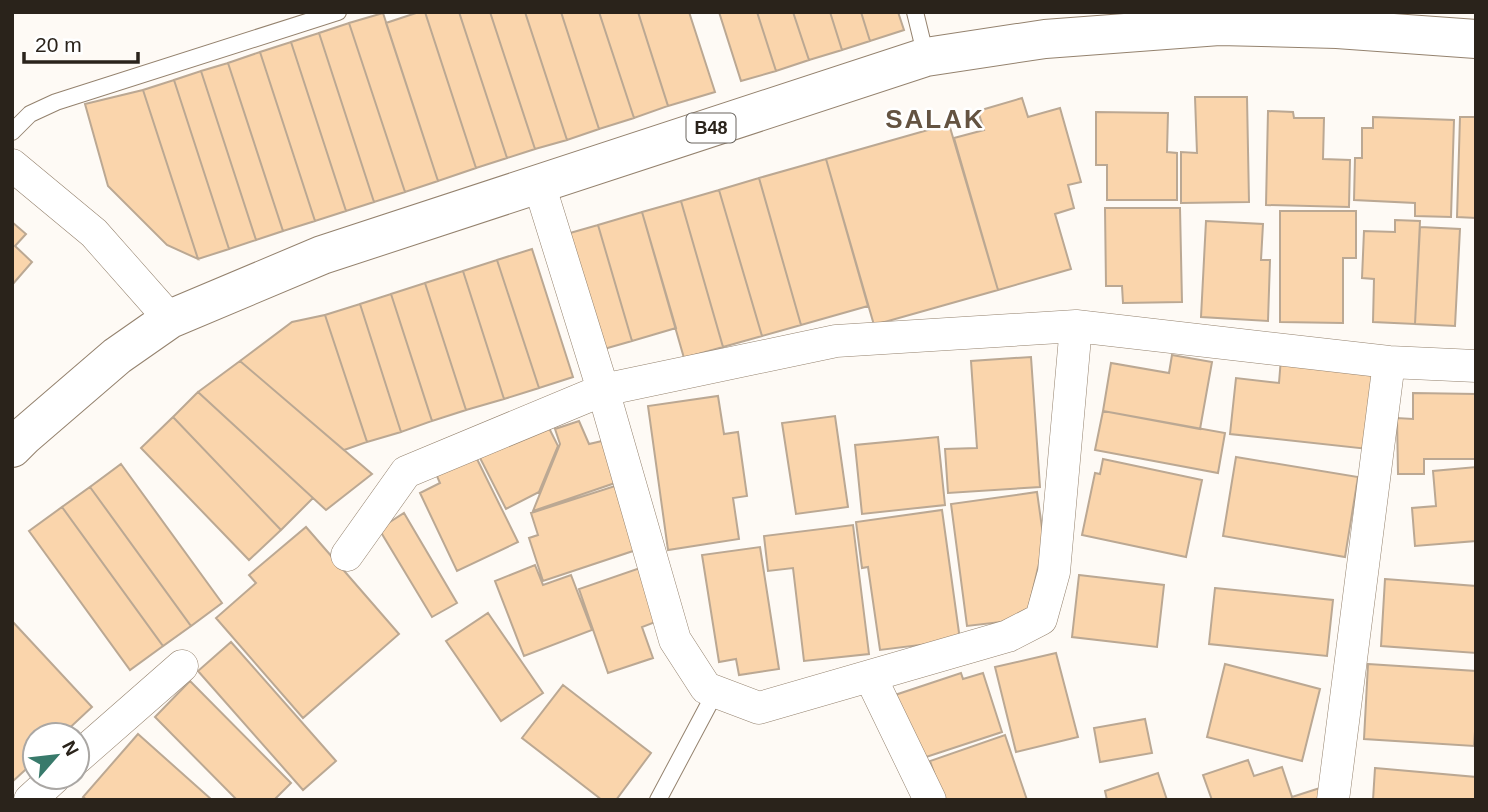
<svg xmlns="http://www.w3.org/2000/svg" width="1488" height="812" viewBox="0 0 1488 812" font-family="Arial,sans-serif">
  <rect width="100%" height="100%" fill="#fefaf5"/>
  <!-- building -->
  <path fill="#fad5ac" stroke="#bba893" stroke-width="2" d="M419 12H425L476 168 438 181 386 23Z
    M425 12H459L507 158 476 168Z
    M459 12H490L535 149 507 158Z
    M490 12H525L567 140 535 149Z
    M525 12H561L599 129 567 140Z
    M561 12H599L634 118 599 129Z
    M599 12H638L668 106 634 118Z
    M638 12H689L715 92 668 106Z
    M719 12H757L776 71 741 81Z
    M757 12H793L809 60 776 71Z
    M793 12H830L842 50 809 60Z
    M830 12H861L870 41 842 50Z
    M861 12H898L904 30 870 41Z
    M383 13 438 181 405 192 349 23Z
    M349 23 405 192 374 202 319 33Z
    M319 33 374 202 346 211 291 42Z
    M291 42 346 211 315 221 260 52Z
    M260 52 315 221 283 231 228 63Z
    M228 63 283 231 256 240 201 71Z
    M201 71 256 240 229 249 174 80Z
    M174 80 229 249 198 259 143 90Z
    M143 90 198 259 167 245 108 186 85 104Z
    M1195 97H1247L1249 202 1181 203V152L1197 153Z
    M1022 98 1028 117 1060 108 1081 182 1068 185 1074 208 1055 214 1071 269 998 290 954 138 984 130 978 111Z
    M1268 111 1293 112 1294 118H1324L1323 159 1350 160 1349 207 1266 205Z
    M1096 112 1168 113 1167 152 1177 153V200H1107V165H1096Z
    M1373 117 1454 120 1451 217 1415 216V203L1354 200 1355 158H1362V128H1373Z
    M1460 117H1476V218L1457 217Z
    M949 124 998 290 874 325 826 159Z
    M826 159 868 306 801 325 759 178Z
    M759 178 801 325 762 336 719 190Z
    M719 190 762 336 723 347 681 201Z
    M681 201 723 347 684 358 642 212Z
    M1105 208H1180L1182 302 1123 303 1122 286H1106Z
    M1280 211H1356V258H1343V323L1280 322Z
    M642 212 676 328 632 341 598 225Z
    M1395 220 1420 221 1415 324 1373 322 1374 279 1362 278 1364 231 1395 232Z
    M1206 221 1263 224 1261 260H1270L1268 321 1201 317Z
    M12 222 26 234 15 246 32 262 12 285Z
    M598 225 632 341 597 351 563 235Z
    M1420 227 1460 229 1455 326 1415 324Z
    M532 249 573 377 539 388 497 260Z
    M497 260 539 388 504 399 463 271Z
    M463 271 504 399 466 410 425 283Z
    M425 283 466 410 432 421 391 294Z
    M391 294 432 421 401 432 360 304Z
    M360 304 401 432 367 442 325 315Z
    M325 315 367 442 344 450 240 361 292 322Z
    M1172 355 1212 362 1200 429 1103 411 1111 363 1169 373Z
    M1031 357 1040 487 948 493 945 449 977 448 971 361Z
    M1281 358 1376 368 1368 449 1230 434 1236 378 1279 383Z
    M240 361 344 450 372 474 326 510 198 392Z
    M198 392 313 498 281 530 173 417Z
    M1413 393 1476 394V459H1424V474H1398L1397 418 1413 419Z
    M718 396 724 434 738 432 747 496 733 498 739 539 668 550 648 406Z
    M1103 411 1225 433 1218 473 1095 450Z
    M835 416 848 507 796 514 782 423Z
    M173 417 281 530 249 560 141 448Z
    M545 420 558 446 539 492 506 509 478 454Z
    M579 421 589 444 602 441 615 483 533 511 560 444 555 429Z
    M938 437 945 505 862 514 855 445Z
    M475 455 518 542 457 571 420 493 440 483 436 474Z
    M1236 457 1358 477 1345 557 1223 536Z
    M1103 459 1202 480 1186 557 1082 535 1095 473 1100 474Z
    M121 464 222 603 191 626 90 487Z
    M1476 467V541L1415 546 1412 508 1436 506 1433 471Z
    M615 486 636 550 543 581 529 538 538 535 531 513Z
    M90 487 191 626 163 646 62 507Z
    M1037 492 1044 542 1026 619 967 626 951 504Z
    M62 507 163 646 130 670 29 531Z
    M942 510 960 640 880 650 868 567 862 568 856 522Z
    M404 513 457 603 432 617 379 529Z
    M853 525 869 654 804 661 793 568 768 571 764 536Z
    M306 527 399 634 303 718 216 618 256 583 249 575Z
    M760 547 779 669 739 675 736 659 719 662 702 555Z
    M535 565 543 585 571 575 592 630 524 656 495 581Z
    M640 568 658 621 642 627 653 658 608 673 579 589Z
    M1079 575 1164 585 1157 647 1072 637Z
    M1385 579 1476 586V653L1381 646Z
    M1215 588 1333 600 1327 656 1209 644Z
    M488 613 543 693 501 721 446 641Z
    M12 621 92 707 62 735H35V761L12 782Z
    M231 642 336 761 303 790 198 671Z
    M1056 653 1078 737 1016 752 995 667Z
    M1225 664 1320 689 1302 761 1207 737Z
    M1368 664 1476 671V717L1474 746 1364 739Z
    M961 673 963 679 983 673 1002 732 917 760 895 695Z
    M190 681 291 783 274 800H237L155 717Z
    M563 685 651 753 616 800H602L522 738Z
    M1145 719 1152 753 1100 762 1094 728Z
    M138 734 212 800H87L83 797Z
    M1005 735 1027 800H934L940 790 930 761Z
    M1248 760 1254 776 1282 767 1292 797 1320 788 1319 800H1212L1203 775Z
    M1375 768 1476 777V800H1373Z
    M1158 773 1167 800H1107L1105 791Z"/>
  <g fill="none" stroke-linecap="round" stroke-linejoin="round">
    <defs>
      <path id="lane" d="M915 12 926 57
        M12 132 30 114 56 102 338 12
        M658 800 716 691"/>
      <path id="street" d="M12 165 94 233 170 319
        M539 184 603 390 675 640 706 688 759 708 1008 636 1041 619 1054 572 1076 326
        M347 555 406 472 603 390 836 341 1076 326 1389 362 1476 366
        M870 676 930 800
        M77 758 182 666
        M30 800 55 777
        M1333 800 1389 362"/>
      <path id="primary" d="M12 448 24 436 117 356 170 319 322 255 926 57 1045 39 1219 26 1337 29 1476 39"/>
    </defs>
    <!-- lane casing -->
    <use href="#lane" stroke="#94826e" stroke-width="18"/>
    <!-- street casing -->
    <use href="#street" stroke="#94826e" stroke-width="33"/>
    <!-- primary casing -->
    <use href="#primary" stroke="#94826e" stroke-width="40"/>
    <!-- lane -->
    <use href="#lane" stroke="#fff" stroke-width="16"/>
    <!-- street -->
    <use href="#street" stroke="#fff" stroke-width="32"/>
    <!-- primary -->
    <use href="#primary" stroke="#fff" stroke-width="38"/>
  </g>
  <g text-anchor="middle" dominant-baseline="central" stroke-width="5" stroke-linejoin="round" paint-order="stroke">
    <!-- shield labels -->
    <rect fill="#fff" stroke="#6a655f" stroke-width="2" x="686.5" y="113.5" width="49" height="29" rx="5"/>
    <g font-size="18" font-weight="bold" fill="#2a231b">
      <text x="711" y="128">B48</text>
    </g>
    <!-- district labels -->
    <g font-size="26" font-weight="bold" letter-spacing="2" fill="#645341" stroke="#fff">
      <text x="935" y="119">SALAK</text>
    </g>
  </g>
  <!-- border -->
  <rect width="1488" height="812" fill="none" stroke="#2a231b" stroke-width="28"/>
  <!-- north arrow -->
  <g transform="translate(56 756) rotate(62)"><circle r="33" fill="#ffffff" stroke="#aaa7a4" stroke-width="2"/>
  <path d="M0-5L12 26L0 18L-12 26Z" fill="#387a6b"/>
  <text y="-10" font-size="19" font-weight="bold" text-anchor="middle" fill="#2a231b">N</text>
  </g>
  <!-- scale -->
  <path d="M24 52v10h114v-10" fill="none" stroke="#2a231b" stroke-width="3.5"/>
  <text x="35" y="52" font-size="21" fill="#2a231b" stroke="#ffffff" stroke-width="5" paint-order="stroke">20 m</text>
</svg>
